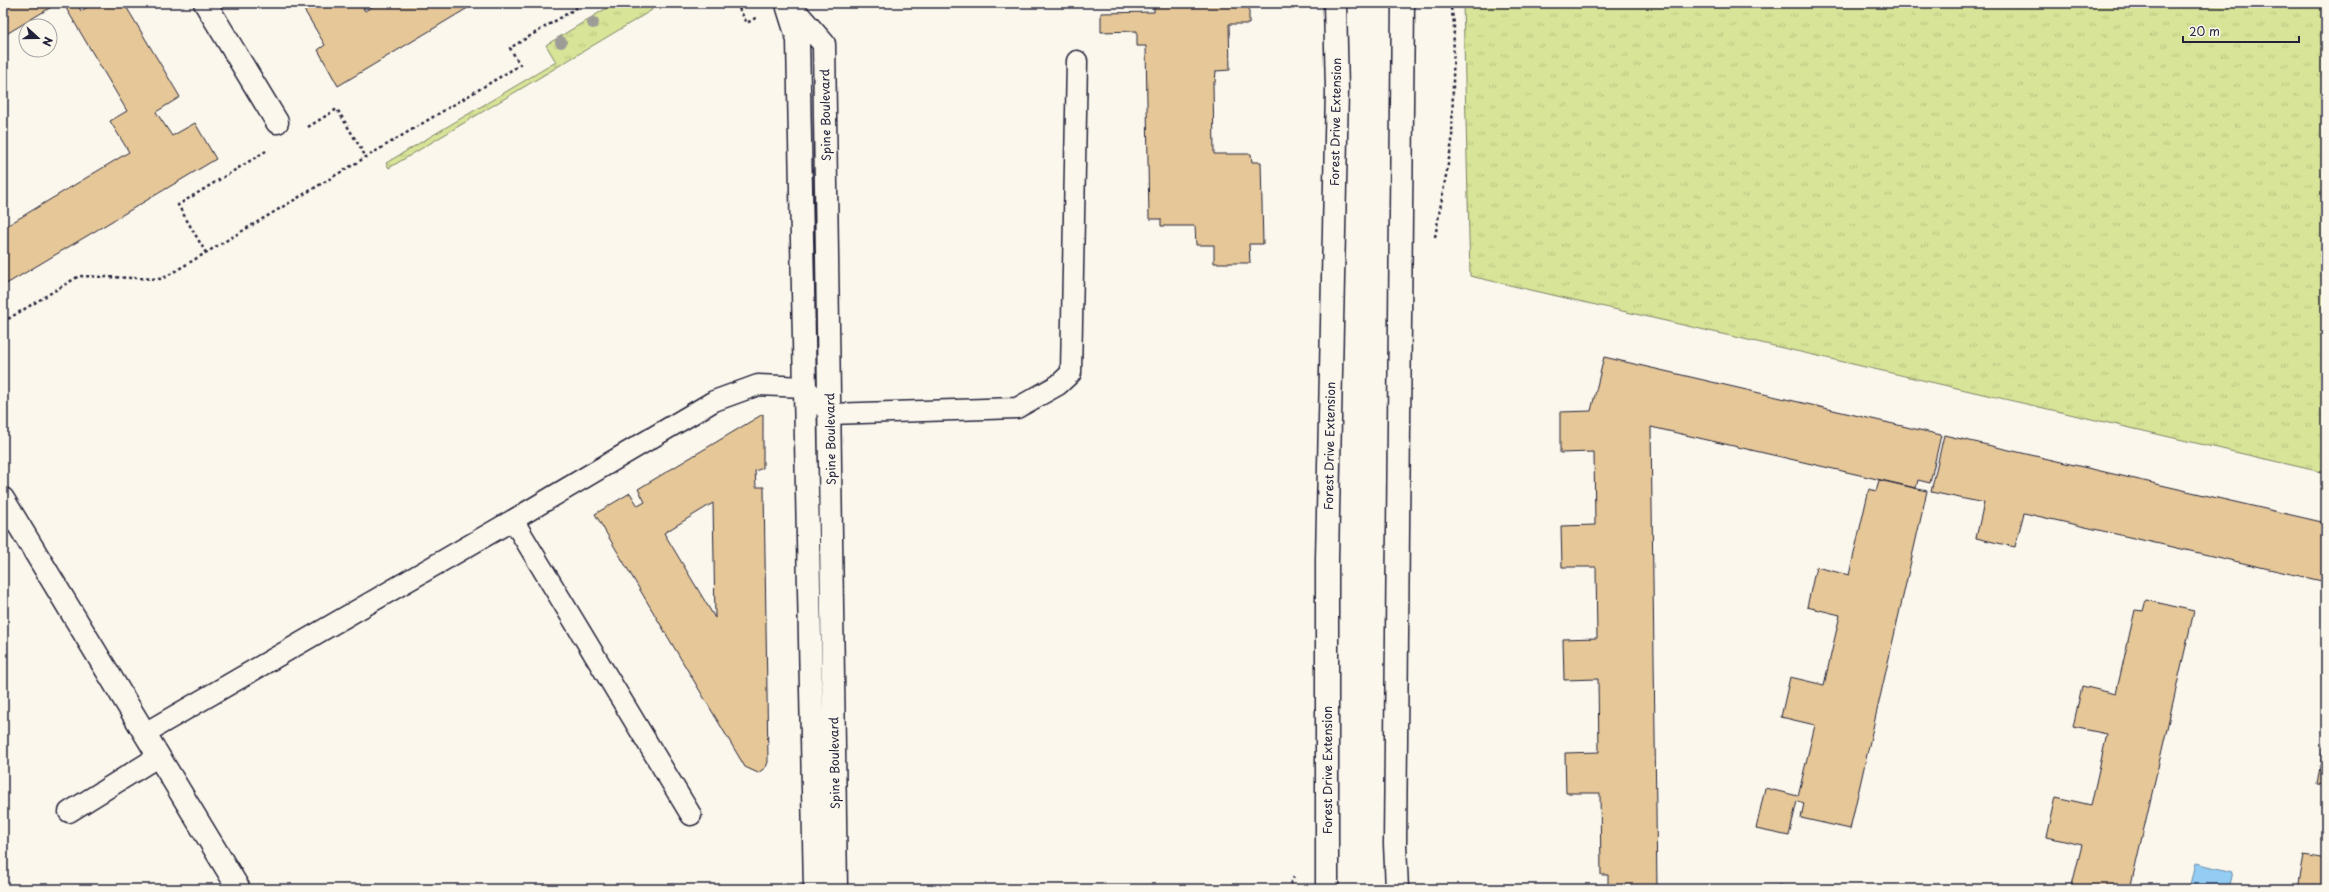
<svg xmlns="http://www.w3.org/2000/svg" width="2329" height="892" viewBox="0 0 2329 892" font-family="'Playpen Sans',sans-serif">
  <defs>
    <pattern id="grass-tufts" width="24" height="20" patternUnits="userSpaceOnUse"><rect width="24" height="20" fill="#d8e497"/><path d="M3 7l-1-3M5 7V3M7 7l1-3M15 17l-1-3M17 17v-4M19 17l1-3" fill="none" stroke="#b9c383"/></pattern>
  </defs>
  <rect width="100%" height="100%" fill="#fbf7ec"/>
  <filter id="ink" filterUnits="userSpaceOnUse"><feTurbulence type="fractalNoise" baseFrequency=".025" numOctaves="2"/><feDisplacementMap in="SourceGraphic" scale="8" xChannelSelector="R" yChannelSelector="G"/><feConvolveMatrix kernelMatrix="1 2 1 2 8 2 1 2 1" color-interpolation-filters="sRGB"/></filter>
  <g filter="url(#ink)">
    <!-- grass -->
    <path fill="url(#grass-tufts)" stroke="#7d8369" d="M615 3H648L652 10 389 168 386 163 556 62 546 45Z
      M1463 3H2326V473L1470 276Z"/>
    <!-- water -->
    <path fill="#94cdf3" stroke="#6689a9" d="M2196 863 2232 872 2228 889H2190Z"/>
    <!-- building -->
    <path fill="#e5c798" stroke="#22223b" fill-rule="evenodd" d="M3 3H58L3 36Z
      M63 3H77L81 11 94 3H124L180 97 156 112 172 136 195 123 216 159 3 286V228L129 152 110 121 127 111Z
      M300 3H360L365 11 378 3H476L338 86 318 50 325 45Z
      M1154 3H1249V24H1229L1230 70 1216 71 1215 83H1213L1214 154H1251L1252 162H1261L1263 244H1249L1250 263H1214V245H1196L1195 226H1161V219H1149L1146 46H1137V31L1101 32V13L1154 12Z
      M1604 357 1941 435 1930 483 1918 480 1916 488 1651 427 1657 889H1605V886H1608V875H1601L1600 793H1566L1565 753 1599 752 1598 679 1564 680 1563 639 1597 638 1596 567H1562L1561 526 1595 525 1594 452 1560 453V412L1591 411Z
      M763 414V468L755 471 756 487H764L768 762 766 767 758 773 745 767 595 514 630 493 638 506 645 502 638 489ZM713 503 715 618 664 533Z
      M1944 435 2326 523V582L2024 513 2015 547 1976 538 1984 503 1931 492Z
      M1879 480 1927 491 1850 829 1801 818 1804 803 1797 801 1789 836 1756 829 1765 788 1798 796 1815 725 1781 717 1790 677 1824 685 1840 615 1807 607 1816 567 1849 575 1869 489 1876 491Z
      M2146 600 2194 611 2130 889H2071L2082 845 2047 837 2056 797 2091 805 2107 734 2073 727 2082 686 2116 694 2135 610 2143 611Z
      M2324 743 2326 744V786L2317 785Z
      M2304 855 2326 859V889H2298Z
      M1778 885 1797 889H1777Z"/>
    <g fill="none" stroke-linecap="round" stroke-linejoin="round">
      <defs>
        <path id="service" d="M145 733 513 520
          M69 812 159 756
          M691 815 513 520 714 401 758 385 805 387 830 414 1017 408 1058 385 1071 373 1077 61"/>
        <path id="minor" d="M205 3 277 122
          M788 3 824 44 836 889
          M788 8 798 40 815 889
          M3 499 239 889"/>
        <path id="tertiary" d="M1327 889V559L1337 90 1335 3
          M1397 889 1395 844 1403 3"/>
      </defs>
      <!-- service casing -->
      <use href="#service" stroke="#22223b" stroke-width="23"/>
      <!-- minor casing -->
      <use href="#minor" stroke="#22223b" stroke-width="25"/>
      <!-- tertiary casing -->
      <use href="#tertiary" stroke="#22223b" stroke-width="25"/>
      <!-- path -->
      <path stroke="#22223b" stroke-width="2.5" stroke-dasharray="3 3" stroke-linecap="butt" d="M736 3 747 23 757 17
        M308 127 337 109 366 157
        M1435 237 1452 142 1454 23 1450 3
        M206 253 178 205 266 151
        M3 322 79 276 162 279 520 65 510 48 585 3
        M1287 889 1294 877"/>
      <!-- service -->
      <use href="#service" stroke="#fbf7ec" stroke-width="20"/>
      <!-- minor -->
      <use href="#minor" stroke="#fbf7ec" stroke-width="22"/>
      <!-- tertiary -->
      <use href="#tertiary" stroke="#fbf7ec" stroke-width="22"/>
    </g>
    <!-- trees -->
    <g fill="#9d9c97">
      <circle cx="593" cy="23" r="6"/>
      <circle cx="561" cy="42" r="6"/>
    </g>
  </g>
  <g text-anchor="middle" dominant-baseline="central" stroke-width="3" stroke-linejoin="round" paint-order="stroke">
    <!-- street labels -->
    <g font-size="12" fill="#22223b" stroke="#fbf7ec">
      <text transform="translate(825 115) rotate(-91)">Spine Boulevard</text>
      <text transform="translate(1335 122) rotate(-89)">Forest Drive Extension</text>
      <text transform="translate(830 439) rotate(-91)">Spine Boulevard</text>
      <text transform="translate(1329 446) rotate(-89)">Forest Drive Extension</text>
      <text transform="translate(834 763) rotate(-91)">Spine Boulevard</text>
      <text transform="translate(1327 770) rotate(-90)">Forest Drive Extension</text>
    </g>
  </g>
  <!-- margin -->
  <rect width="2329" height="892" fill="none" stroke="#fbf7ec" stroke-width="16"/>
  <rect x="8" y="8" width="2313" height="876" fill="none" stroke="#22223b" stroke-width="1.5" filter="url(#ink)"/>
  <!-- north arrow -->
  <g transform="translate(38 38) rotate(111)"><circle r="19" fill="#fbf7ec" stroke="#a4a2a5"/>
  <path d="M0-3L7 15L0 10L-7 15Z" fill="#22223b"/>
  <text y="-6" font-size="11" font-weight="bold" text-anchor="middle" fill="#22223b">N</text>
  </g>
  <!-- scale -->
  <path d="M2183 36v6h116v-6" fill="none" stroke="#22223b" stroke-width="2"/>
  <text x="2189" y="36" font-size="12" fill="#22223b" stroke="#fbf7ec" stroke-width="3" paint-order="stroke">20 m</text>
</svg>
